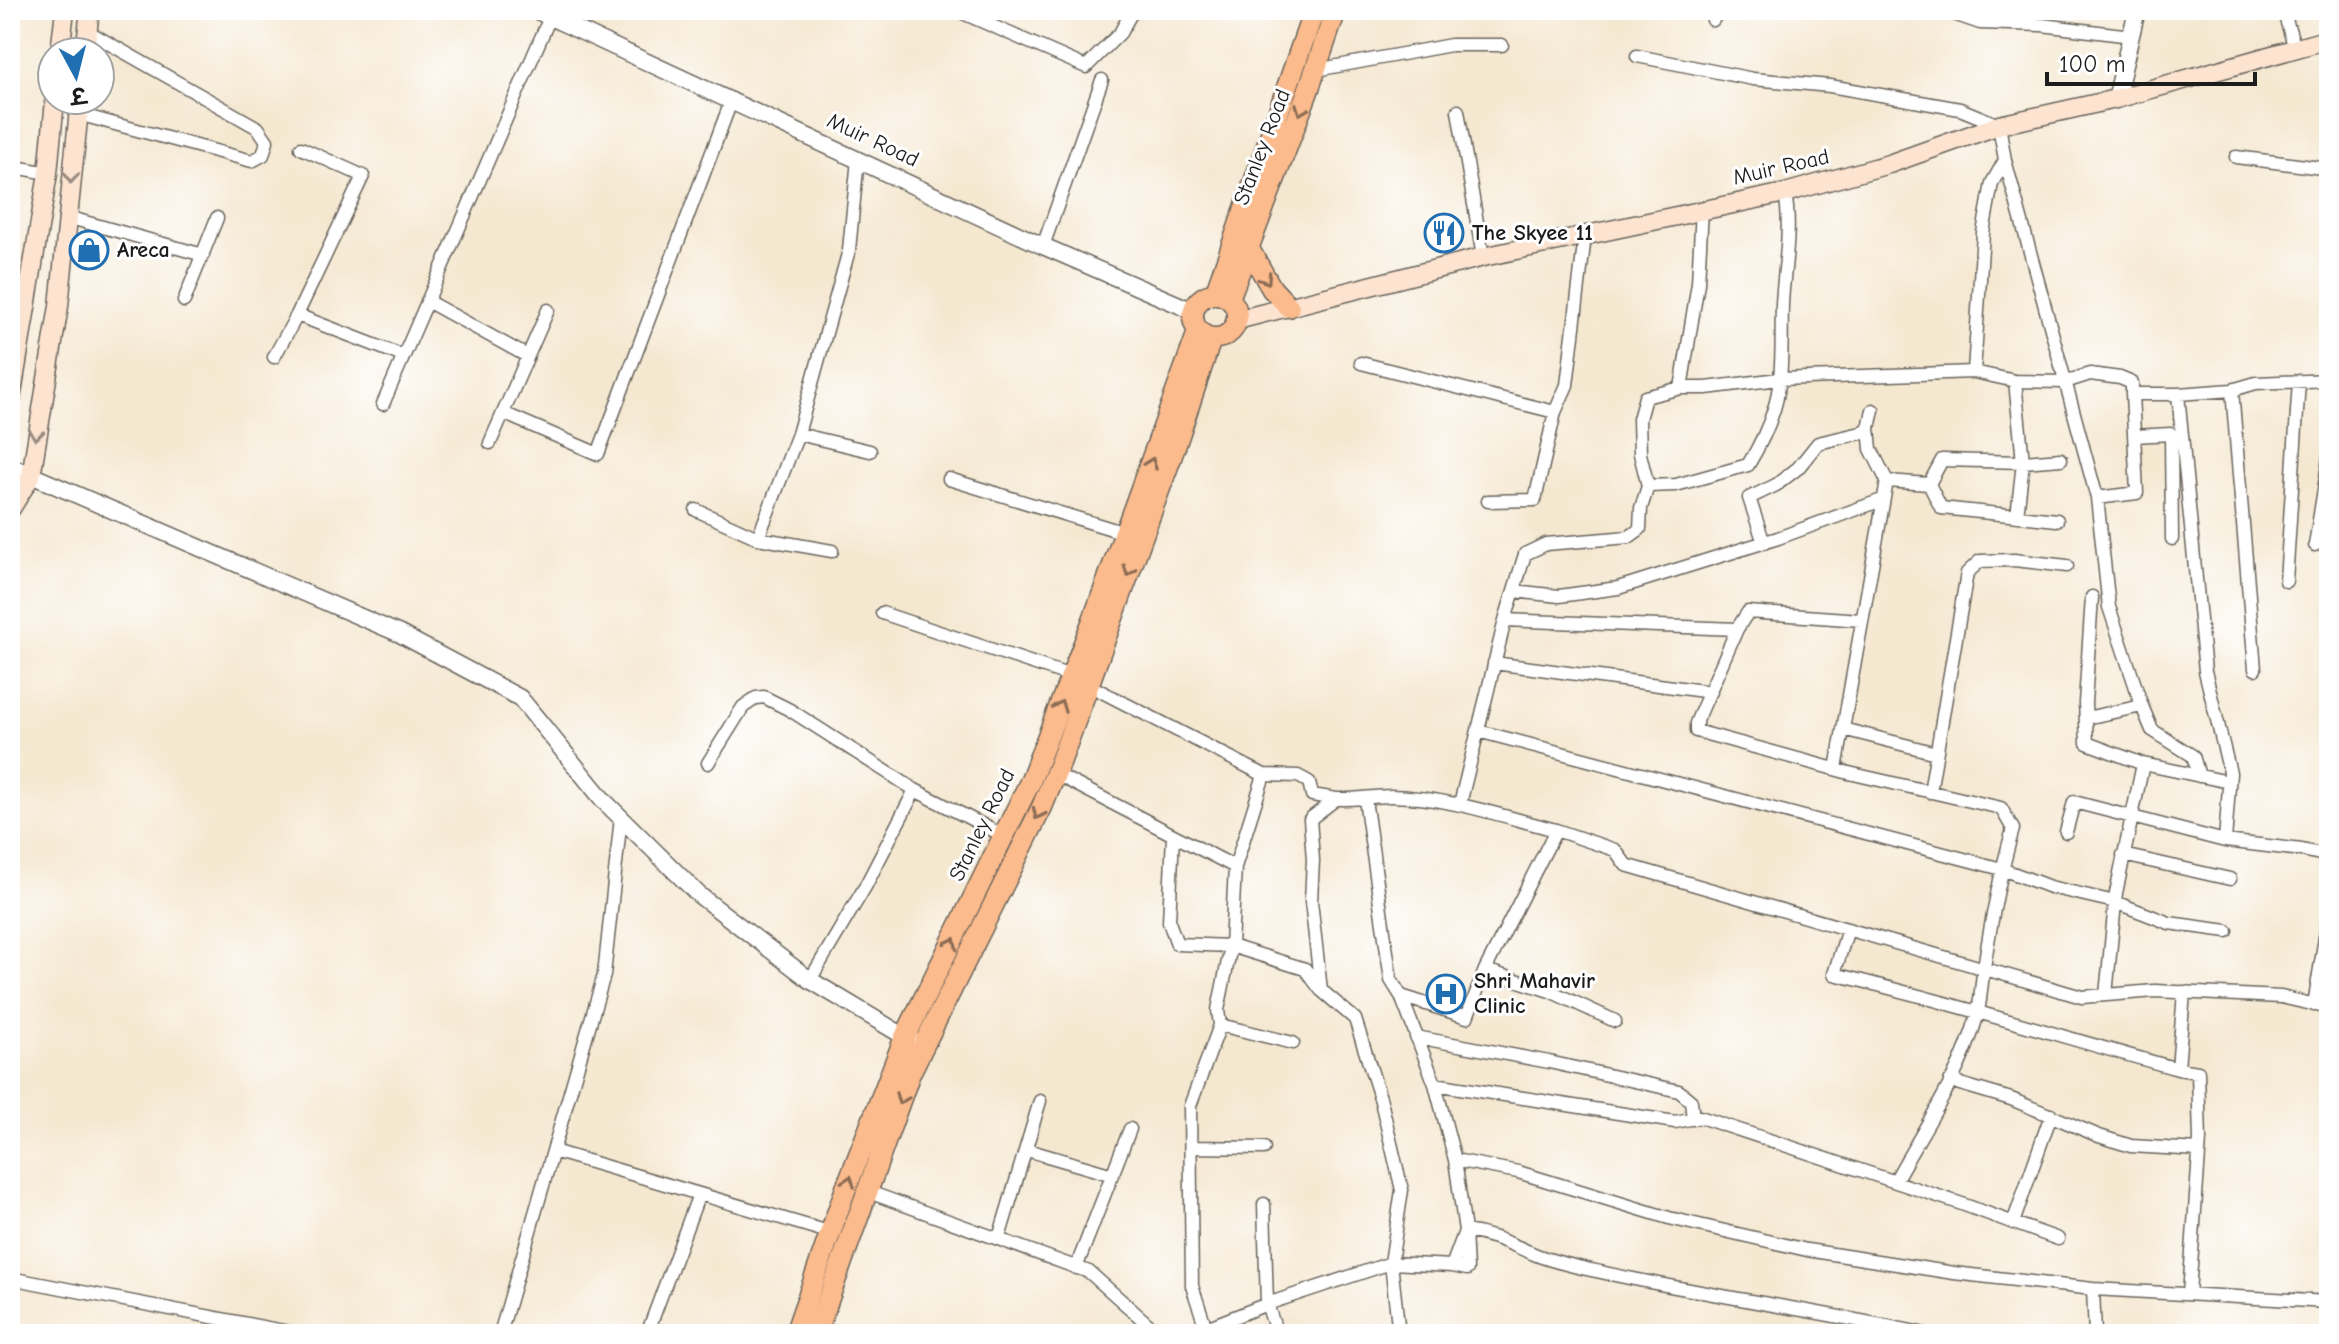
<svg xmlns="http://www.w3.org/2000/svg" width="2339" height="1344" viewBox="0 0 2339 1344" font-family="'Comic Neue','Playpen Sans Deva',sans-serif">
  <rect width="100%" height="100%" fill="#fff"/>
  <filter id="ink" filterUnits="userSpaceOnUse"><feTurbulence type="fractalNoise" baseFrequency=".0125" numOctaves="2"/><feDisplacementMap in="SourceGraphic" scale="16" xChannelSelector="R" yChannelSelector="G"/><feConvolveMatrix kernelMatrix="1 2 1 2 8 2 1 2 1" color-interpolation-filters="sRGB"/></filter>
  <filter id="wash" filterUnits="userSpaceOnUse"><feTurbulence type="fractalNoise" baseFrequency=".006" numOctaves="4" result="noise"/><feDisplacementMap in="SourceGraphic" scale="32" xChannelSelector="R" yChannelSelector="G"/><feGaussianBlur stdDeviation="1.8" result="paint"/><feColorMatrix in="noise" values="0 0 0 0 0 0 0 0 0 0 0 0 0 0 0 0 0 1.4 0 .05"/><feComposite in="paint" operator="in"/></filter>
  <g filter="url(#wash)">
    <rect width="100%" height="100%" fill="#f5e8d1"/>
  </g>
  <g filter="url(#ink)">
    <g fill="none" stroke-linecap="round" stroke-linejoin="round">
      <defs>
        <path id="minor" d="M956 10 1086 67 1120 33 1133 10
          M1942 10 1980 23 2042 25 2131 36
          M2283 10 2295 48
          M1713 20 1719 10
          M1637 56 1753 79 1830 86 1960 109 1999 125 2005 160 2097 498 2109 607 2142 706 2086 718
          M1316 70 1451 45H1502
          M1458 111 1483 257
          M78 114 252 161 263 155 267 141 258 128 87 31
          M301 148 363 176 297 315 403 356
          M2236 157 2329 169
          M2005 160 1992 183 1983 233 1974 372 2015 381 2065 382 2090 374 2120 378 2132 383V394H2178L2232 390 2256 383 2329 380
          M10 166 48 173
          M1702 209 1698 283 1681 388H1706L1779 379 1974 372
          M67 217 203 255
          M1043 246 1102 80
          M10 281 31 288
          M184 301 217 218
          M427 301 527 356
          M274 357 297 315
          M1361 363 1555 412
          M2015 381 2023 462 1942 460 1929 484 1941 508 2057 520
          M2232 390 2255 669
          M2178 394 2205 671 2230 773 2225 841
          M383 404 550 17
          M503 413 598 454 732 99
          M1869 428 1871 449 1887 481
          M798 434 870 451
          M2134 436 2171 434 2172 539
          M490 443 548 310
          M949 479 1125 533
          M1648 486 1676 485 1748 465C1759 447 1768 429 1774 409 1784 377 1781 337 1782 304 1784 266 1792 230 1785 193
          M2097 498 2137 493 2132 394
          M1488 501 1535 500 1555 412 1567 385 1585 236
          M696 510 758 538 832 551
          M2017 516 2023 462 2061 459
          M758 538 798 434 849 250 858 159
          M1764 543 1749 498 1776 485 1798 468 1818 443 1861 433 1869 428 1873 410
          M2315 545 2329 458
          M2286 581 2299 381
          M1514 591 1559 596 1618 588 1778 538 1882 500
          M2092 597 2085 703 2087 743 2143 764 2229 782
          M882 613 1071 676 1264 775
          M1505 620 1737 629
          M1861 620 1748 612 1737 629 1696 723V731L1849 773 2001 808 2013 829C2000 874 1991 921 1984 968 1981 984 1981 1001 1977 1016 1961 1075 1924 1128 1895 1181
          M1494 663 1711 692
          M2142 706 2152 730 2193 756 2199 776
          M1843 729 1936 753
          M1478 731 2002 869 2050 887 2115 902 2169 923 2227 931
          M708 763 743 707 756 698 764 697 790 710 915 790 1004 836
          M1836 769 1887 481 1929 484
          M1056 774 1235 867 1231 946 1218 1010 1220 1025 1190 1106 1192 1286 1206 1328
          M1930 792 1967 573 1980 561 2014 560 2067 566
          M1365 799 1391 980 1401 996
          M1460 804 1505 620 1525 554 1546 544 1629 537 1640 529 1641 508 1648 486 1640 454 1639 419 1645 397 1681 388
          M1556 830 1615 850 1626 865 2082 997 2155 991 2281 997 2329 1008
          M2066 832 2074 802 2225 841 2302 850 2329 856
          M1173 835 1169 922 1177 944 1231 946 1305 969 1321 990 1355 1019 1381 1101 1402 1190 1391 1263 1452 1266
          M2123 855 2230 879
          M1235 867 1264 775 1298 776 1309 782 1312 795 1336 799
          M1848 929 1834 974C1950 1002 2063 1037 2178 1069L2198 1072 2200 1140 2189 1294
          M1485 970 1550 991 1615 1021
          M810 980 865 887 915 790
          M1321 990 1311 901 1313 860 1310 819 1336 799C1355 800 1373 796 1391 796 1447 797 1502 816 1556 830L1485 970 1467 1017 1401 996 1435 1084 1455 1160 1465 1231 1452 1266 1467 1269 1465 1231C1494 1235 1508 1243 1534 1254 1556 1263 1582 1268 1605 1273 1711 1296 1819 1311 1925 1334
          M2106 995 2116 893 2143 764
          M2314 1005 2329 913
          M1220 1025 1293 1043
          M1416 1037 1549 1062 1679 1091 1691 1101 1693 1119
          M2178 1069 2184 992
          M1950 1081 2011 1099 2099 1136 2131 1146 2199 1150
          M1435 1084 1675 1122 1700 1117 1959 1203 2058 1239
          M1191 1147 1264 1148
          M1027 1150 1113 1175
          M553 1151 832 1233
          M1455 1160 1518 1172 1669 1218 1807 1250 1954 1273 2093 1289 2329 1302
          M866 1191 1089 1272 1159 1334
          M1264 1204 1267 1304 1277 1334
          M2013 1223 2051 1115
          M999 1238 1040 1101
          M1076 1268 1130 1129
          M10 1278 299 1334
          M2093 1289 2095 1334
          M500 1334 604 975 621 817
          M647 1334 699 1194
          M1191 1334 1267 1304 1391 1263 1399 1334"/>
        <path id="tertiary" d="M535 10 1043 246 1193 311
          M2116 99 2137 10
          M10 466 400 634 520 698 604 801 699 895 810 980 922 1047"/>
        <path id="secondary" d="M60 52 65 10
          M85 52 90 10
          M1237 320 1483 257 1785 193 1889 164 1999 125 2116 99 2329 39
          M10 405 48 173 55 100
          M10 510 31 476 59 306 80 100"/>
        <path id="primary" d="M1249 249 1272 289 1289 307
          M1193 316a22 22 0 1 1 44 0a22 22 0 1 1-44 0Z
          M1215 294 1314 10
          M1229 299 1307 94 1336 10
          M795 1334 846 1188 905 1037 1030 782 1093 620 1198 332
          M816 1334 910 1073 1042 807 1060 763 1176 444 1211 339"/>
      </defs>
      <!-- minor casing -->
      <use href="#minor" stroke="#68635b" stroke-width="15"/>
      <!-- tertiary casing -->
      <use href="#tertiary" stroke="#68635b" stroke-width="19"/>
      <!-- secondary casing -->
      <use href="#secondary" stroke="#68635b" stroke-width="21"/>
      <!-- primary casing -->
      <use href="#primary" stroke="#68635b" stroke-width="23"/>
      <!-- minor -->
      <use href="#minor" stroke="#fff" stroke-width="12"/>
      <!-- tertiary -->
      <use href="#tertiary" stroke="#fff" stroke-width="16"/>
      <!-- secondary -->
      <use href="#secondary" stroke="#fde4d1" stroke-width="18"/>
      <!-- primary -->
      <use href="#primary" stroke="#fbbb8c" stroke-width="20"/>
    </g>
    <!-- one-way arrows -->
    <defs><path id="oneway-chevron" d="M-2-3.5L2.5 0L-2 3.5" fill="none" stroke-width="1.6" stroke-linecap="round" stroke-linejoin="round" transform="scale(2)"/></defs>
    <g stroke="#8c6c54">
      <use href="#oneway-chevron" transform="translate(1301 110) rotate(111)"/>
      <use href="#oneway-chevron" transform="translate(1266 279) rotate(57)"/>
      <use href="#oneway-chevron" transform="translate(1151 463) rotate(-70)"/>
      <use href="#oneway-chevron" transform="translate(1129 571) rotate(110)"/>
      <use href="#oneway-chevron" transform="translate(1060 706) rotate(-69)"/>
      <use href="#oneway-chevron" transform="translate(1038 814) rotate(116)"/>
      <use href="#oneway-chevron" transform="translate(952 943) rotate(-64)"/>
      <use href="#oneway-chevron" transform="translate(901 1099) rotate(111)"/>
      <use href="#oneway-chevron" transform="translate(849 1181) rotate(-70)"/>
    </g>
    <g stroke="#988a80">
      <use href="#oneway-chevron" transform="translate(71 178) rotate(96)"/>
      <use href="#oneway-chevron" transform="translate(36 435) rotate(98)"/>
    </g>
  </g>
  <!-- icons -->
  <defs>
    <symbol id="restaurant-ring" viewBox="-11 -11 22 22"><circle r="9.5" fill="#fff" stroke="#1f6fb2" stroke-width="1.5"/><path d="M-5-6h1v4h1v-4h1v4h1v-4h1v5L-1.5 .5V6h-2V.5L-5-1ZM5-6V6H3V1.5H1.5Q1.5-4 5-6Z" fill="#1f6fb2"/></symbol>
    <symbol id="shop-ring" viewBox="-11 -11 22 22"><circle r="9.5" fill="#fff" stroke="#1f6fb2" stroke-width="1.5"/><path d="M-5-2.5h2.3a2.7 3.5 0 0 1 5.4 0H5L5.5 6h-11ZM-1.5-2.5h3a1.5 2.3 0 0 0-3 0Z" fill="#1f6fb2"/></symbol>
    <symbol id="hospital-ring" viewBox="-11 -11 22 22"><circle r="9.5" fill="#fff" stroke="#1f6fb2" stroke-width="1.5"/><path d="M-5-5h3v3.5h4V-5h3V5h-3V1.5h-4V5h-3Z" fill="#1f6fb2"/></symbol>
  </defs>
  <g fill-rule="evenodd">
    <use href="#restaurant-ring" x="1422" y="211" width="44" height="44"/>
    <use href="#shop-ring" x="67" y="228" width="44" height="44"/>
    <use href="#hospital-ring" x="1424" y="972" width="44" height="44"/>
  </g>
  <g text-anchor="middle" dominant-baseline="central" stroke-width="6" stroke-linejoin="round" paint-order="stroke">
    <!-- street labels -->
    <g font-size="22" fill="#1c1c1c" stroke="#fff">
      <text transform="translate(873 140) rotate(25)">Muir Road</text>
      <text transform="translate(1262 147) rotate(-69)">Stanley Road</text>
      <text transform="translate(1781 167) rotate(-13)">Muir Road</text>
      <text transform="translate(982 825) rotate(-64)">Stanley Road</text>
    </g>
    <!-- poi labels -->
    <g font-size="22" font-weight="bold" fill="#1c1c1c" stroke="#fff" text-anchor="start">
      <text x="1472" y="233">The Skyee 11</text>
      <text x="117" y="250">Areca</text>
      <text x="1474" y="981">Shri Mahavir<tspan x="1474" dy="25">Clinic</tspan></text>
    </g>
  </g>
  <!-- margin -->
  <rect width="2339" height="1344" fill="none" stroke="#fff" stroke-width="40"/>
  <!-- north arrow -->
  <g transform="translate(76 76) rotate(173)"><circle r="38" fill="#ffffff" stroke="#a4a4a4" stroke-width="2"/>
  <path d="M0-6L14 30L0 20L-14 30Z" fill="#1f6fb2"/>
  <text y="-12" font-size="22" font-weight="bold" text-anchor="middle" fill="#1c1c1c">उ</text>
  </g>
  <!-- scale -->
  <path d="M2047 72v12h208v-12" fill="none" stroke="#1c1c1c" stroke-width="4"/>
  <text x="2059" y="72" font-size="24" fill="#1c1c1c" stroke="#ffffff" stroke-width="6" paint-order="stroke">100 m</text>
</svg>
